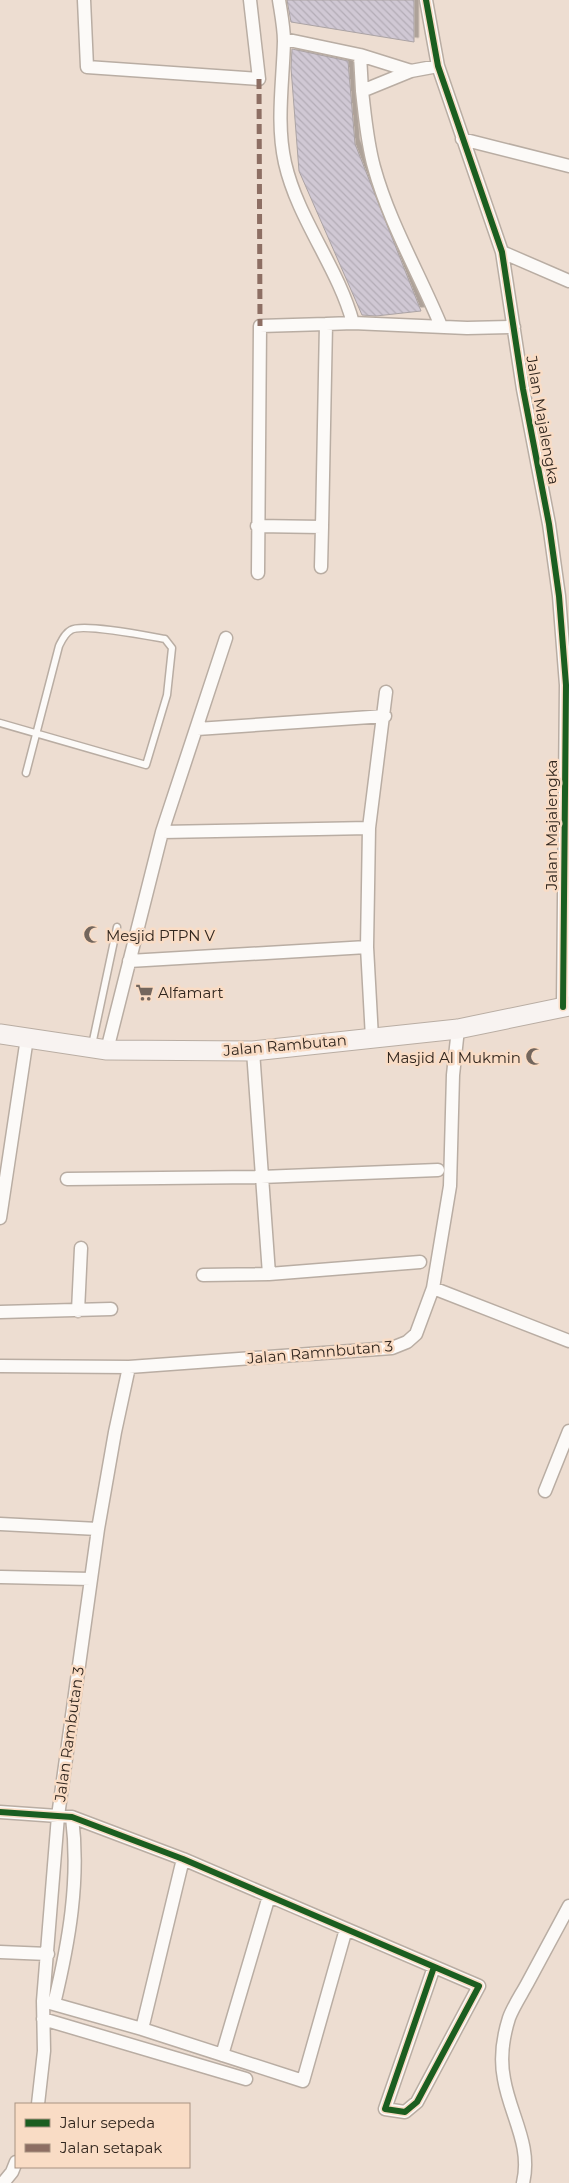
<svg xmlns="http://www.w3.org/2000/svg" width="569" height="2183" viewBox="0 0 569 2183" font-family="Montserrat,sans-serif">
  <defs>
    <pattern id="building-back-hatch" width="6" height="6" patternUnits="userSpaceOnUse" patternTransform="scale(1.25)"><rect width="6" height="6" fill="#d0c8d4"/><path d="M-1 5l2 2M0 0l6 6M5-1l2 2" fill="none" stroke="#b3acb6"/></pattern>
    <filter id="shadow"><feDropShadow dx="4.5" dy="-4.5" stdDeviation="0" flood-color="#0004"/></filter>
  </defs>
  <rect width="100%" height="100%" fill="#edddd1"/>
  <!-- building -->
  <path fill="url(#building-back-hatch)" stroke="#aba3a4" filter="url(#shadow)" d="M287 0H414V42L291 22Z
    M292 49 348 61 355 144 421 311 376 316 362 315 299 171 291 68Z"/>
  <g fill="none" stroke-linecap="round" stroke-linejoin="round">
    <defs>
      <path id="lane" d="M0 723 146 765 167 695 172 648 165 639C148 636 82 623 71 630 65 633 62 640 59 646L26 773
        M92 1045 117 927"/>
      <path id="street" d="M84 0 87 67 259 79 250 0
        M279 0C281 13 284 28 284 41 283 82 276 123 285 163 298 220 338 267 353 323L467 328 514 327
        M426 0 438 66 502 252 523 389 549 524 559 596 566 685 563 1007
        M284 39 360 55 411 71 362 91C365 116 367 142 374 167 389 222 419 273 441 326
        M360 55 362 91
        M411 71 438 66
        M462 139 569 166
        M502 252 569 281
        M257 526 322 527 326 324 353 323
        M321 567 322 527
        M258 573 260 326 326 324
        M197 729 385 716
        M162 832 369 828
        M129 961 367 947
        M372 1038 367 947 369 828 386 692
        M107 1050 162 832 226 638
        M253 1051 269 1274 420 1262
        M67 1179 261 1177 438 1170
        M0 1218 27 1038
        M203 1275 269 1274
        M433 1288 569 1341
        M78 1311 81 1248
        M0 1312 111 1309
        M0 1366 129 1367 392 1348 407 1342 416 1334 433 1288 450 1186 453 1075 458 1029
        M545 1491 569 1431
        M0 1524 98 1529
        M1 1577 91 1579
        M0 1812 72 1817 183 1859 479 1986 417 2102 405 2112 385 2109 434 1967
        M0 1952 48 1954
        M43 2001 142 2029 303 2081 346 1929
        M54 2004C69 1942 80 1880 72 1817
        M43 2019 246 2079
        M142 2029 183 1859
        M222 2055 269 1896
        M38 2104 44 2051 43 2001 58 1816 98 1529 115 1432 129 1367
        M3 2183 12 2172 16 2162
        M523 2183C532 2145 510 2115 504 2079 500 2059 503 2037 509 2018 513 2007 521 1995 527 1984 541 1958 555 1932 569 1906"/>
      <path id="secondary" d="M0 1034 107 1050 253 1051 458 1029 569 1006"/>
    </defs>
    <!-- lane casing -->
    <use href="#lane" stroke="#b9ada3" stroke-width="9"/>
    <!-- street casing -->
    <use href="#street" stroke="#b9ada3" stroke-width="15"/>
    <!-- secondary casing -->
    <use href="#secondary" stroke="#b9ada3" stroke-width="21"/>
    <!-- lane -->
    <use href="#lane" stroke="#fcfaf8" stroke-width="6"/>
    <!-- street -->
    <use href="#street" stroke="#fcfaf8" stroke-width="12"/>
    <!-- secondary -->
    <use href="#secondary" stroke="#f8f3f1" stroke-width="19"/>
    <!-- quiet -->
    <path stroke="#8d6e63" stroke-width="5" stroke-dasharray="10 5" stroke-linecap="butt" d="M259 79 260 326"/>
    <defs>
      <path id="cycleway" d="M426 0 438 66 502 252 523 389 549 524 559 596 566 685 563 1007
        M0 1812 72 1817 183 1859 479 1986 417 2102 405 2112 385 2109 434 1967"/>
    </defs>
    <!-- cycleway casing -->
    <use href="#cycleway" stroke="#f9dcc5" stroke-width="9"/>
    <!-- cycleway -->
    <use href="#cycleway" stroke="#1b5e20" stroke-width="6"/>
  </g>
  <!-- icons -->
  <defs>
    <symbol id="mosque-bare" viewBox="-9 -9 18 18"><path d="M3.5-4.9A6 6 0 1 0 3.5 4.9A5 5 0 1 1 3.5-4.9Z" fill="#73665d" stroke="#f9dcc5" stroke-width="2.5" paint-order="stroke"/></symbol>
    <symbol id="supermarket-bare" viewBox="-9 -9 18 18"><path d="M-6-5.5h2.5l.6 2H6L4.5 2H-2.5L-4.4-4H-6ZM-1.5 3.2a1.3 1.3 0 1 0 .1 0ZM3 3.2a1.3 1.3 0 1 0 .1 0Z" fill="#73665d" stroke="#f9dcc5" stroke-width="2.5" paint-order="stroke"/></symbol>
  </defs>
  <g fill-rule="evenodd">
    <use href="#mosque-bare" x="80" y="922" width="25" height="25"/>
    <use href="#supermarket-bare" x="132" y="980" width="25" height="25"/>
    <use href="#mosque-bare" x="522" y="1044" width="25" height="25"/>
  </g>
  <g text-anchor="middle" dominant-baseline="central" stroke-width="5" stroke-linejoin="round" paint-order="stroke">
    <!-- street labels -->
    <g font-size="15" fill="#31261e" stroke="#f9dcc5">
      <text transform="translate(543 420) rotate(80)">Jalan Majalengka</text>
      <text transform="translate(551 825) rotate(-90)">Jalan Majalengka</text>
      <text transform="translate(285 1045) rotate(-5)">Jalan Rambutan</text>
      <text transform="translate(320 1352) rotate(-5)">Jalan Ramnbutan 3</text>
      <text transform="translate(69 1734) rotate(-82)">Jalan Rambutan 3</text>
    </g>
    <!-- poi labels -->
    <g font-size="15" fill="#31261e" stroke="#f9dcc5" text-anchor="start">
      <text x="106" y="935">Mesjid PTPN V</text>
      <text x="158" y="992">Alfamart</text>
      <text x="521" y="1057" text-anchor="end">Masjid Al Mukmin</text>
    </g>
  </g>
  <!-- legend -->
  <rect x="15" y="2103" width="175" height="65" fill="#f9dcc5" stroke="#a99382"/>
  <rect x="25" y="2119" width="25" height="8" fill="#1b5e20" stroke="#a99382"/>
  <text x="60" y="2128" font-size="15" fill="#31261e">Jalur sepeda</text>
  <rect x="25" y="2144" width="25" height="8" fill="#8d6e63" stroke="#a99382"/>
  <text x="60" y="2153" font-size="15" fill="#31261e">Jalan setapak</text>
</svg>
